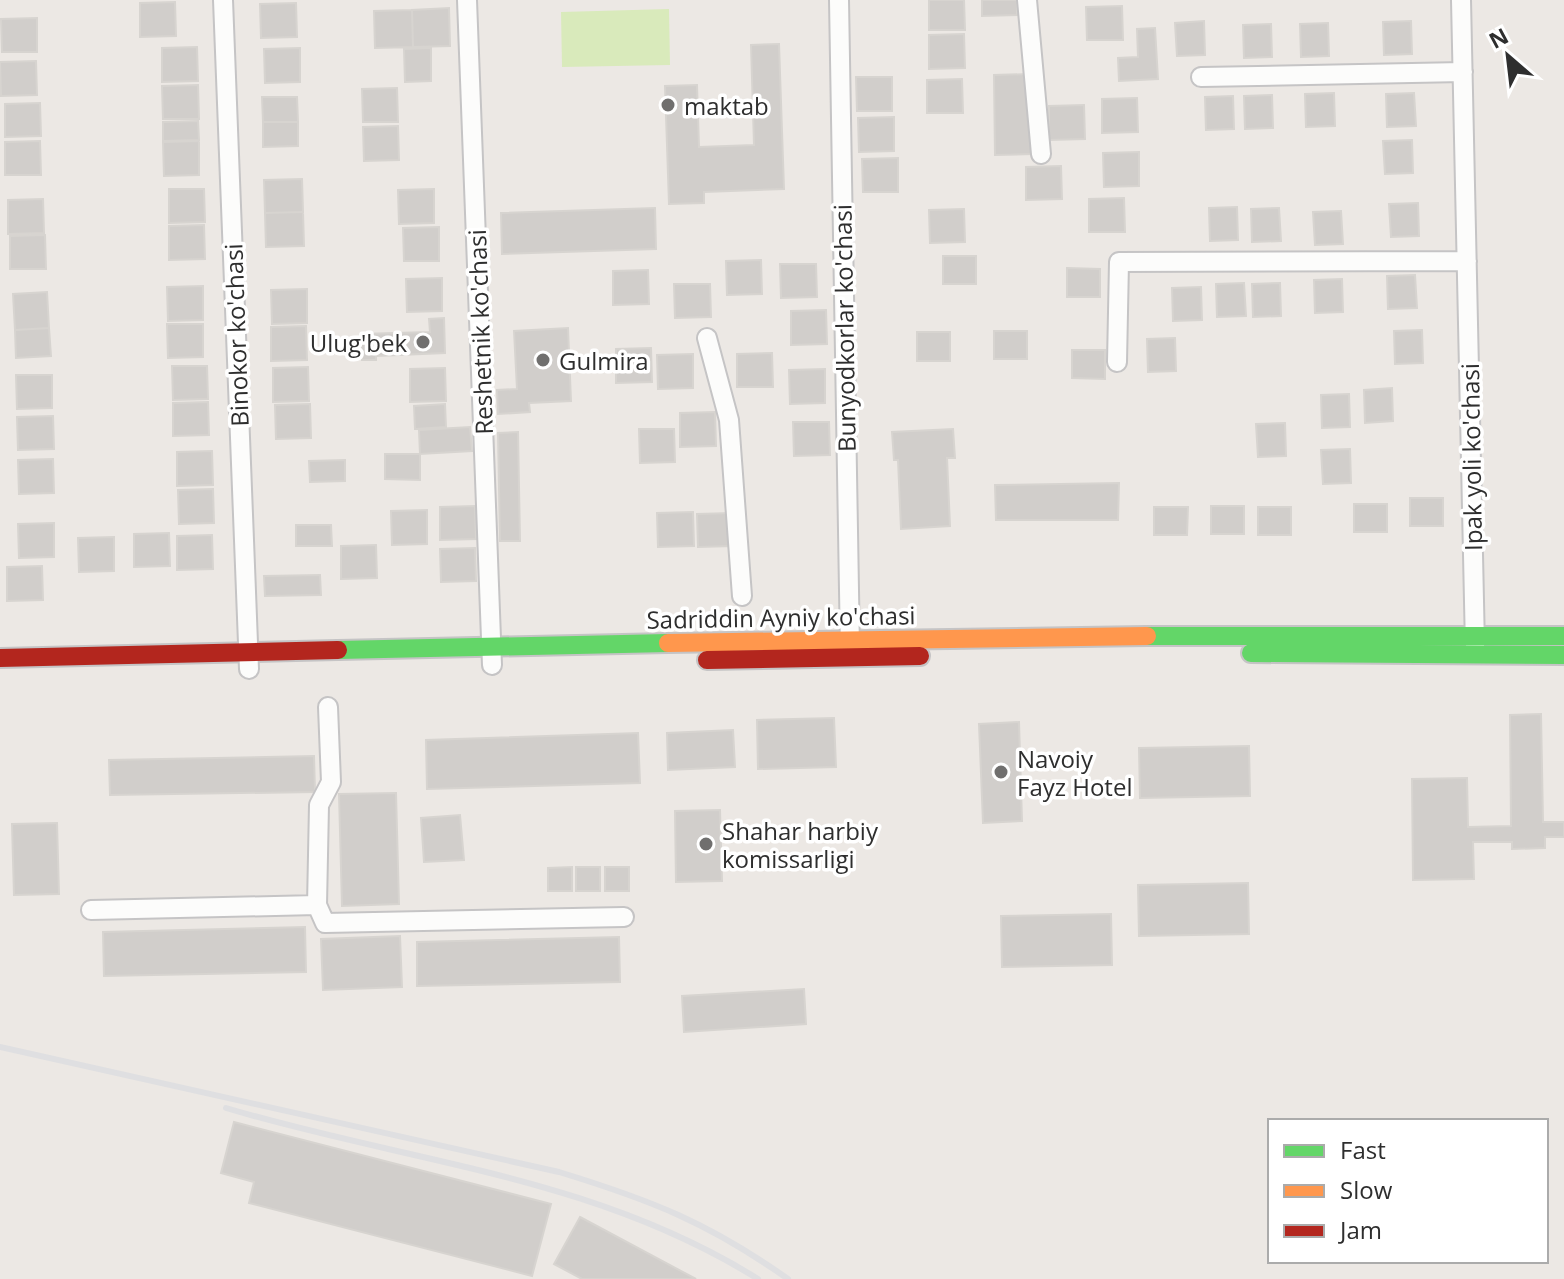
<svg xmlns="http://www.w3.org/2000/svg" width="1564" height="1279" viewBox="0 0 1564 1279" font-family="'Open Sans',sans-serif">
  <rect width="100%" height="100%" fill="#ece8e4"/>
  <!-- pitch -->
  <path fill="#d9eabb" d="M669 9 670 65 562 67 561 12Z"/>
  <!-- building -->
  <path fill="#d1cecb" stroke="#d7d4d0" stroke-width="2" d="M929 0H964L965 30H929Z
    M982 0H1017V15L982 16Z
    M175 2 176 36 140 37V3Z
    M296 3 297 37 261 38 260 4Z
    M1122 6 1123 40H1087L1086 7Z
    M449 8 450 46 413 47 412 10Z
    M412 10 413 47 375 48 374 11Z
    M37 18V52H2L1 19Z
    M1204 21 1205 55 1177 56 1175 23Z
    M1411 21 1412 54 1384 55 1383 22Z
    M1328 23 1329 56 1301 57 1300 24Z
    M1271 24 1272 57 1244 58 1243 25Z
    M1155 28 1158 79 1119 81 1118 58 1138 57 1137 29Z
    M964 34 965 68 929 69V35Z
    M779 44 784 189 704 192V203L669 204 665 86 697 85 699 147 754 145 751 45Z
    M197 47 198 81 162 82V48Z
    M300 48V82L265 83 264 49Z
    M431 48V81L405 82 404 49Z
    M36 61 37 95 1 96 0 62Z
    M1030 74 1032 154 995 155 994 75Z
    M856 77H892V111H857Z
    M962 79 963 113H927V80Z
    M198 85 199 119H163L162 86Z
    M397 88 398 122H363L362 89Z
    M1334 93 1335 126 1306 127 1305 94Z
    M1414 93 1416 126 1387 127 1386 94Z
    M1272 95 1273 128 1245 129 1244 96Z
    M1233 96 1234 129 1206 130 1205 97Z
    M262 97H297L298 122H263Z
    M1137 98 1138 132 1102 133V99Z
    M40 103 41 136 5 137V104Z
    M1084 105 1085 139 1049 140V106Z
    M894 117V151L859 152 858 118Z
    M198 121 199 140 163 141V122Z
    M263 122H298V146L263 147Z
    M398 126 399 160 364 161 363 127Z
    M1412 140 1413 173 1385 174 1383 141Z
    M40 141 41 175H5V142Z
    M199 141V175L164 176 163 142Z
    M1139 152V186L1104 187 1103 153Z
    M898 158V192H863L862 159Z
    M1061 166 1062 199 1026 200V167Z
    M302 179 303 212 265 213 264 180Z
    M169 189H204L205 222 169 223Z
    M434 189V223L399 224 398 190Z
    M1124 198 1125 232H1089V199Z
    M43 199 44 233 8 234V200Z
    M1418 203 1419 236 1391 237 1389 204Z
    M1237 207 1238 240 1210 241 1209 208Z
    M655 208 656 249 502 254 501 213Z
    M1279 208 1281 241 1252 242 1251 209Z
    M964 209 965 242 930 243 929 210Z
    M1341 211 1343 244 1315 245 1313 212Z
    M303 212 304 246 266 247 265 213Z
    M204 225 205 259 169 260V226Z
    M439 227V261H404L403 228Z
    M45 235 46 269H10V236Z
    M943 256H976V284H943Z
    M761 260 762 294 727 295 726 261Z
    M780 264H816L817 297 781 298Z
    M1067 268 1100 269V297H1067Z
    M648 270 649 304 613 305V271Z
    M1415 275 1417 308 1388 309 1387 276Z
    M442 278V311L407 312 406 279Z
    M1342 279 1343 312 1315 313 1314 280Z
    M1244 283 1246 316 1217 317 1216 284Z
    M1280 283 1281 316 1253 317 1252 284Z
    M674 284H710L711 317 675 318Z
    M203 286V320L168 321 167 287Z
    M1201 287 1202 320 1173 321 1172 288Z
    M307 289V323L272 324 271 290Z
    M47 292 49 328 15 330 13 294Z
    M826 310 827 344 791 345V311Z
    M444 318 445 353 376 356V360H362L361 334 430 332 429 319Z
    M167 324H203V357L168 358Z
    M306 326 307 360 271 361V327Z
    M49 328 51 356 16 358 15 330Z
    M568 328 571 401 529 403 530 412 498 414 497 390 517 389 514 331Z
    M1422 330 1423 363 1395 364 1394 331Z
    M994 331H1027V359H994Z
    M917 332H950V361H917Z
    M1175 338 1176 371 1148 372 1147 339Z
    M651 348 652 382 616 383V349Z
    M1072 350H1105V379L1072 378Z
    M772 353 773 387H737V354Z
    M693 354V388L658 389 657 355Z
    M172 366H207L208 399 173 400Z
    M308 367 309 401 273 402V368Z
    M445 368 446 401 410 402V369Z
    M825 369V403L790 404 789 370Z
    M16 375H52V408L17 409Z
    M1392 388 1393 421 1365 423 1364 390Z
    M1349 394 1350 427 1322 428 1321 395Z
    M208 402 209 435 173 436V403Z
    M310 404 311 438 276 439 275 405Z
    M445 404 446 427 415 429 414 406Z
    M715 412 716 446 680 447V413Z
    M53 416 54 449 18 450 17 417Z
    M793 422H829L830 455 794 456Z
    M1285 423 1286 456 1258 457 1256 424Z
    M470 427 472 451 420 454 419 430Z
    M639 429H674L675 462 640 463Z
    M953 429 955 458H947L950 526 901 529 898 460H894L892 432Z
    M518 432 520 541H500L498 433Z
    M1350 449 1351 483 1323 484 1321 450Z
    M212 451 213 485 177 486V452Z
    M385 454H420V480L385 479Z
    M53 459 54 493 19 494 18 460Z
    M345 460V481L310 482 309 461Z
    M1119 483 1118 520H996L995 485Z
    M213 489 214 523 179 524 178 490Z
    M1410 498H1443V526H1410Z
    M1354 504H1387V532H1354Z
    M475 506 476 539 440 540V507Z
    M1211 506H1244V534H1211Z
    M1154 507H1188L1187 535H1154Z
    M1258 507H1291V535H1258Z
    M427 510V544L392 545 391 511Z
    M693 512 694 546 658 547 657 513Z
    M732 513 733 546 698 547 697 514Z
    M54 523V557L19 558 18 524Z
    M296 525H331L332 546H296Z
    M169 533 170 566 134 567V534Z
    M212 535 213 569 177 570V536Z
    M114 537V571L79 572 78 538Z
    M376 545 377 578 341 579V546Z
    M475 548 476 581 441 582 440 549Z
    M42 566 43 600 7 601V567Z
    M320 575 321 595 265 596 264 576Z
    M1541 714 1543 822H1564V837H1545V848L1512 849V842H1473L1474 879 1413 880 1412 779 1467 778 1468 827 1511 826 1510 715Z
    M834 718 836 767 758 769 757 720Z
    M1019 722 1022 821 983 823 979 724Z
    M733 730 735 767 668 770 667 733Z
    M638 733 640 783 427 789 426 740Z
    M1249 746 1250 796 1140 798 1139 748Z
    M314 756 315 792 110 795 109 760Z
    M396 793 399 904 342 906 339 794Z
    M720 810 722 881 676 882 675 811Z
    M460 815 464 860 424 862 421 818Z
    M57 823 59 894 14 895 12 824Z
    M572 867V891H548V868Z
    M576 867H600V891H576Z
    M605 867H629V891H605Z
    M1248 883 1249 934 1139 936 1138 885Z
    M1111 914 1112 965 1002 967 1001 916Z
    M305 927 306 972 104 976 103 932Z
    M400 936 402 987 323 990 321 939Z
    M619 937 620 982 417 986V942Z
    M804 989 806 1024 684 1032 682 996Z
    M234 1122 551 1204 532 1276 249 1203 254 1182 221 1173Z
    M580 1217 696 1279H582L554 1264Z"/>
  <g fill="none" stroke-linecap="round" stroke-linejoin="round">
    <defs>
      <path id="street" d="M223 0 249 669
        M467 0 492 665
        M839 0 850 649
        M1027 0 1041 154
        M1461 0 1475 647
        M1201 77 1463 72
        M707 338 729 420 742 596
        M1117 362 1119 262 1467 261
        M328 707 331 782 319 805 317 905 325 923 624 917
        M91 910 317 905"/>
      <path id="fast" d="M1147 636H1564
        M338 650 668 643
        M1251 653 1564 655"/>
      <path id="slow" d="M668 643 1147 636"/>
      <path id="jam" d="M0 658 338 650
        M707 660 920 656"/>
    </defs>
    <!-- street casing -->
    <use href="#street" stroke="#c5c4c5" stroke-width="22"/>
    <!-- fast casing -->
    <use href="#fast" stroke="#c5c4c5" stroke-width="22"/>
    <!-- slow casing -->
    <use href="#slow" stroke="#c5c4c5" stroke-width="22"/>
    <!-- jam casing -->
    <use href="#jam" stroke="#c5c4c5" stroke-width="22"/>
    <!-- street -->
    <use href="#street" stroke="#fcfcfb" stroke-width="18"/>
    <!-- fast -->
    <use href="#fast" stroke="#63d668" stroke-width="18"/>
    <!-- slow -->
    <use href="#slow" stroke="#ff974d" stroke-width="18"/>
    <!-- jam -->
    <use href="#jam" stroke="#b3261e" stroke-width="18"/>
    <!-- rail -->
    <path stroke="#dfdfe1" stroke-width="6" d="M0 1047 559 1172C651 1200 709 1223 788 1279
      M226 1108C410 1163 591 1175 758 1279"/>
  </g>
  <!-- markers -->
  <g fill="#706f6e" stroke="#fff" stroke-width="3">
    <circle cx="668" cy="105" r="8"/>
    <circle cx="423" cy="342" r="8"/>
    <circle cx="543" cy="360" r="8"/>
    <circle cx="1001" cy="772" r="8"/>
    <circle cx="706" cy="844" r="8"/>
  </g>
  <g text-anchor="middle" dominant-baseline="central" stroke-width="7" stroke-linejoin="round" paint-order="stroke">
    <!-- poi labels -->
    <g font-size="24" fill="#2e2e2e" stroke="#fff" text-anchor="start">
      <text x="684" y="105">maktab</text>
      <text x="407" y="342" text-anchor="end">Ulug'bek</text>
      <text x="559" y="360">Gulmira</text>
      <text x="1017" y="758">Navoiy<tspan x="1017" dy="28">Fayz Hotel</tspan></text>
      <text x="722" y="830">Shahar harbiy<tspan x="722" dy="28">komissarligi</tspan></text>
    </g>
    <!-- street labels -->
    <g font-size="24" fill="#2e2e2e" stroke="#fff">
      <text transform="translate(844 328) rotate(-91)">Bunyodkorlar ko'chasi</text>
      <text transform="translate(480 332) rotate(-92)">Reshetnik ko'chasi</text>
      <text transform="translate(236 335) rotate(-92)">Binokor ko'chasi</text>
      <text transform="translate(1471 457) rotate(-91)">Ipak yoli ko'chasi</text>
      <text transform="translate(781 617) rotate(-1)">Sadriddin Ayniy ko'chasi</text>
    </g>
  </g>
  <!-- legend -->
  <rect x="1268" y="1119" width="280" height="144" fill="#ffffff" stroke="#ababab" stroke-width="2"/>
  <rect x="1284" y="1145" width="40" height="12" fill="#63d668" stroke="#ababab" stroke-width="2"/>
  <text x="1340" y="1159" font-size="24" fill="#2e2e2e">Fast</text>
  <rect x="1284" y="1185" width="40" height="12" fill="#ff974d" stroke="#ababab" stroke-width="2"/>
  <text x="1340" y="1199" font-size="24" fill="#2e2e2e">Slow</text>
  <rect x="1284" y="1225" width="40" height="12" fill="#b3261e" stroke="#ababab" stroke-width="2"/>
  <text x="1340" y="1239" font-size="24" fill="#2e2e2e">Jam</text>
  <!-- north arrow -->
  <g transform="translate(1508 56) rotate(332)" stroke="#ffffff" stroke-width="6" paint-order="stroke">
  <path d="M0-6L14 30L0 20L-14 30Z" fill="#2e2e2e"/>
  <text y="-12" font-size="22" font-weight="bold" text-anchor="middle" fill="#2e2e2e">N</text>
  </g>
</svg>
